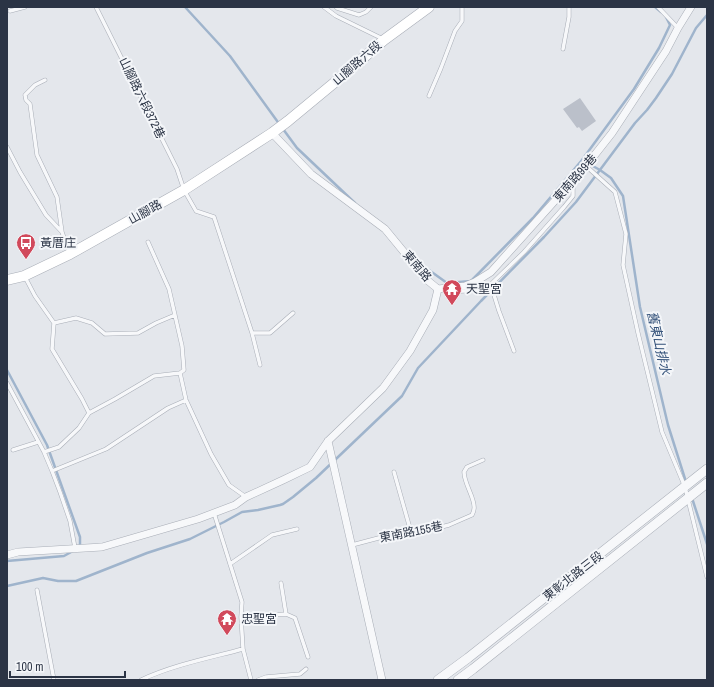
<svg xmlns="http://www.w3.org/2000/svg" width="714" height="687" viewBox="0 0 714 687" font-family="'Archivo Narrow','Noto Sans TC',sans-serif">
  <rect width="100%" height="100%" fill="#e4e7ec"/>
  <g fill="none" stroke-linecap="round" stroke-linejoin="round">
    <!-- stream -->
    <path stroke="#9fb4cc" stroke-width="2.5" d="M185 7 230 56 280 125
      M655 7 661 12
      M283 129 297 148 355 203
      M582 160 600 170 611 178 623 196 640 307 668 425 686 482
      M415 260 447 283 471 281 533 218 582 160 634 89 659 48 670 25 666 17
      M7 370 47 445 80 537V546L79 547
      M692 498 707 544
      M7 561 64 556 73 551
      M7 586 43 578 58 581H76L147 553 190 539 224 522 242 512 258 510 280 505 283 504 293 497 316 478 402 396 418 368 481 301 544 237 576 202 635 123 647 110 656 98 672 74 696 28 707 15"/>
  </g>
  <!-- building -->
  <path fill="#bbc0ca" d="M580 98 596 121 582 131 579 127 577 128 563 109Z"/>
  <g fill="none" stroke-linecap="round" stroke-linejoin="round">
    <defs>
      <path id="service" d="M96 7 177 169 184 190 196 211 214 217 252 333 260 365
        M324 7 336 16 383 39
        M336 7 337 8 359 15 366 12 371 7
        M658 7 678 28
        M10 11 25 7
        M563 49 569 17V7
        M45 80 35 85 25 95 26 100 30 104 37 155 57 197 62 232
        M429 96 441 68 455 31 462 21V7
        M7 147 20 172 46 215 62 232 69 252
        M586 166 615 192 626 234 623 265 638 333 662 432 685 487 707 577
        M148 242 169 289 182 346 184 370 180 373 186 400 211 454 229 485 246 497
        M25 277 35 296 54 323 52 349 82 399 89 413
        M488 287 524 252 564 207 573 196V182
        M449 291C464 292 474 291 488 287L494 295 499 311 514 351
        M54 323 76 318 92 323 105 334 138 333 156 323 175 315
        M252 333H270L293 313
        M7 383 44 452 52 471 60 492 70 521 75 548
        M13 450 38 442
        M44 452 59 447 79 428 89 413 115 399 154 376 180 373
        M52 471 106 449 168 408 186 400
        M394 472 411 532
        M214 513 242 602 241 617 243 649
        M352 545 405 531 422 532 449 525 472 515C473 513 474 511 474 509 476 500 464 484 464 472L467 467 483 460
        M230 564 272 535 297 529
        M281 583 286 614
        M37 590 54 680
        M241 617 286 614 295 618 308 657
        M141 680C173 665 209 658 243 649L251 680
        M258 680 266 677 300 674 306 669"/>
      <path id="minor" d="M272 133 311 174 385 229 427 280 438 289
        M438 289 465 286 475 282 491 272 586 166 612 133 666 51 678 28 691 7
        M328 441 382 680
        M7 555 18 552 102 547 198 519 235 505 246 497 283 480 310 467 328 441 383 388 410 351 433 310 438 289"/>
      <path id="tertiary" d="M438 680 468 658 707 469
        M458 680 473 669 707 483"/>
      <path id="secondary" d="M7 280 24 276 70 254 184 190 272 133 288 121 340 78 384 40 429 7"/>
    </defs>
    <!-- service casing -->
    <use href="#service" stroke="#a9aeb7" stroke-width="4.5"/>
    <!-- minor casing -->
    <use href="#minor" stroke="#a9aeb7" stroke-width="8"/>
    <!-- tertiary casing -->
    <use href="#tertiary" stroke="#a9aeb7" stroke-width="10"/>
    <!-- secondary casing -->
    <use href="#secondary" stroke="#a9aeb7" stroke-width="11"/>
    <!-- service -->
    <use href="#service" stroke="#f7f8fa" stroke-width="3.5"/>
    <!-- minor -->
    <use href="#minor" stroke="#f7f8fa" stroke-width="7"/>
    <!-- tertiary -->
    <use href="#tertiary" stroke="#f7f8fa" stroke-width="9"/>
    <!-- secondary -->
    <use href="#secondary" stroke="#fff" stroke-width="10"/>
  </g>
  <!-- icons -->
  <defs>
    <symbol id="bus-pin" viewBox="-11 -11 22 30"><path d="M0 17L-7.5 6A9.5 9.5 0 1 1 7.5 6Z" fill="#d1495b" stroke="#f4f6f9"/><path d="M-5-6H5V4H4V6H2V4H-2V6H-4V4H-5ZM-3.5-4V0h7V-4ZM-3.5 1.2v1.5H-2V1.2ZM2 1.2v1.5H3.5V1.2Z" fill="#fff"/></symbol>
    <symbol id="temple-pin" viewBox="-11 -11 22 30"><path d="M0 17L-7.5 6A9.5 9.5 0 1 1 7.5 6Z" fill="#d1495b" stroke="#f4f6f9"/><path d="M0-6L5-2H3V0L6.5 2.5H4V6H1.5V3h-3V6H-4V2.5H-6.5L-3 0V-2H-5Z" fill="#fff"/></symbol>
  </defs>
  <g fill-rule="evenodd">
    <use href="#bus-pin" x="15" y="232" width="22" height="30"/>
    <use href="#temple-pin" x="441" y="278" width="22" height="30"/>
    <use href="#temple-pin" x="216" y="608" width="22" height="30"/>
  </g>
  <g text-anchor="middle" dominant-baseline="central" stroke-width="4" stroke-linejoin="round" paint-order="stroke">
    <!-- street labels -->
    <g font-size="12" fill="#2b3445" stroke="#f4f6f9">
      <text transform="translate(357 63) rotate(-41)">山腳路六段</text>
      <text transform="translate(142 98) rotate(64)">山腳路六段372巷</text>
      <text transform="translate(575 178) rotate(-49)">東南路99巷</text>
      <text transform="translate(145 212) rotate(-29)">山腳路</text>
      <text transform="translate(417 266) rotate(49)">東南路</text>
      <text transform="translate(411 532) rotate(-11)">東南路155巷</text>
      <text transform="translate(573 576) rotate(-38)">東彰北路三段</text>
    </g>
    <!-- poi labels -->
    <g font-size="12" fill="#2b3445" stroke="#f4f6f9" text-anchor="start">
      <text x="40" y="243">黃厝庄</text>
      <text x="466" y="289">天聖宮</text>
      <text x="241" y="619">忠聖宮</text>
    </g>
    <!-- water labels -->
    <g font-size="13" font-style="italic" fill="#34527a" stroke="#f4f6f9">
      <text transform="translate(659 343) rotate(77)">舊東山排水</text>
    </g>
  </g>
  <!-- border -->
  <rect width="714" height="687" fill="none" stroke="#2b3445" stroke-width="16"/>
  <!-- scale -->
  <path d="M10 671v6h115v-6" fill="none" stroke="#2b3445" stroke-width="2"/>
  <text x="16" y="671" font-size="12" fill="#2b3445" stroke="#f4f6f9" stroke-width="3" paint-order="stroke">100 m</text>
</svg>
